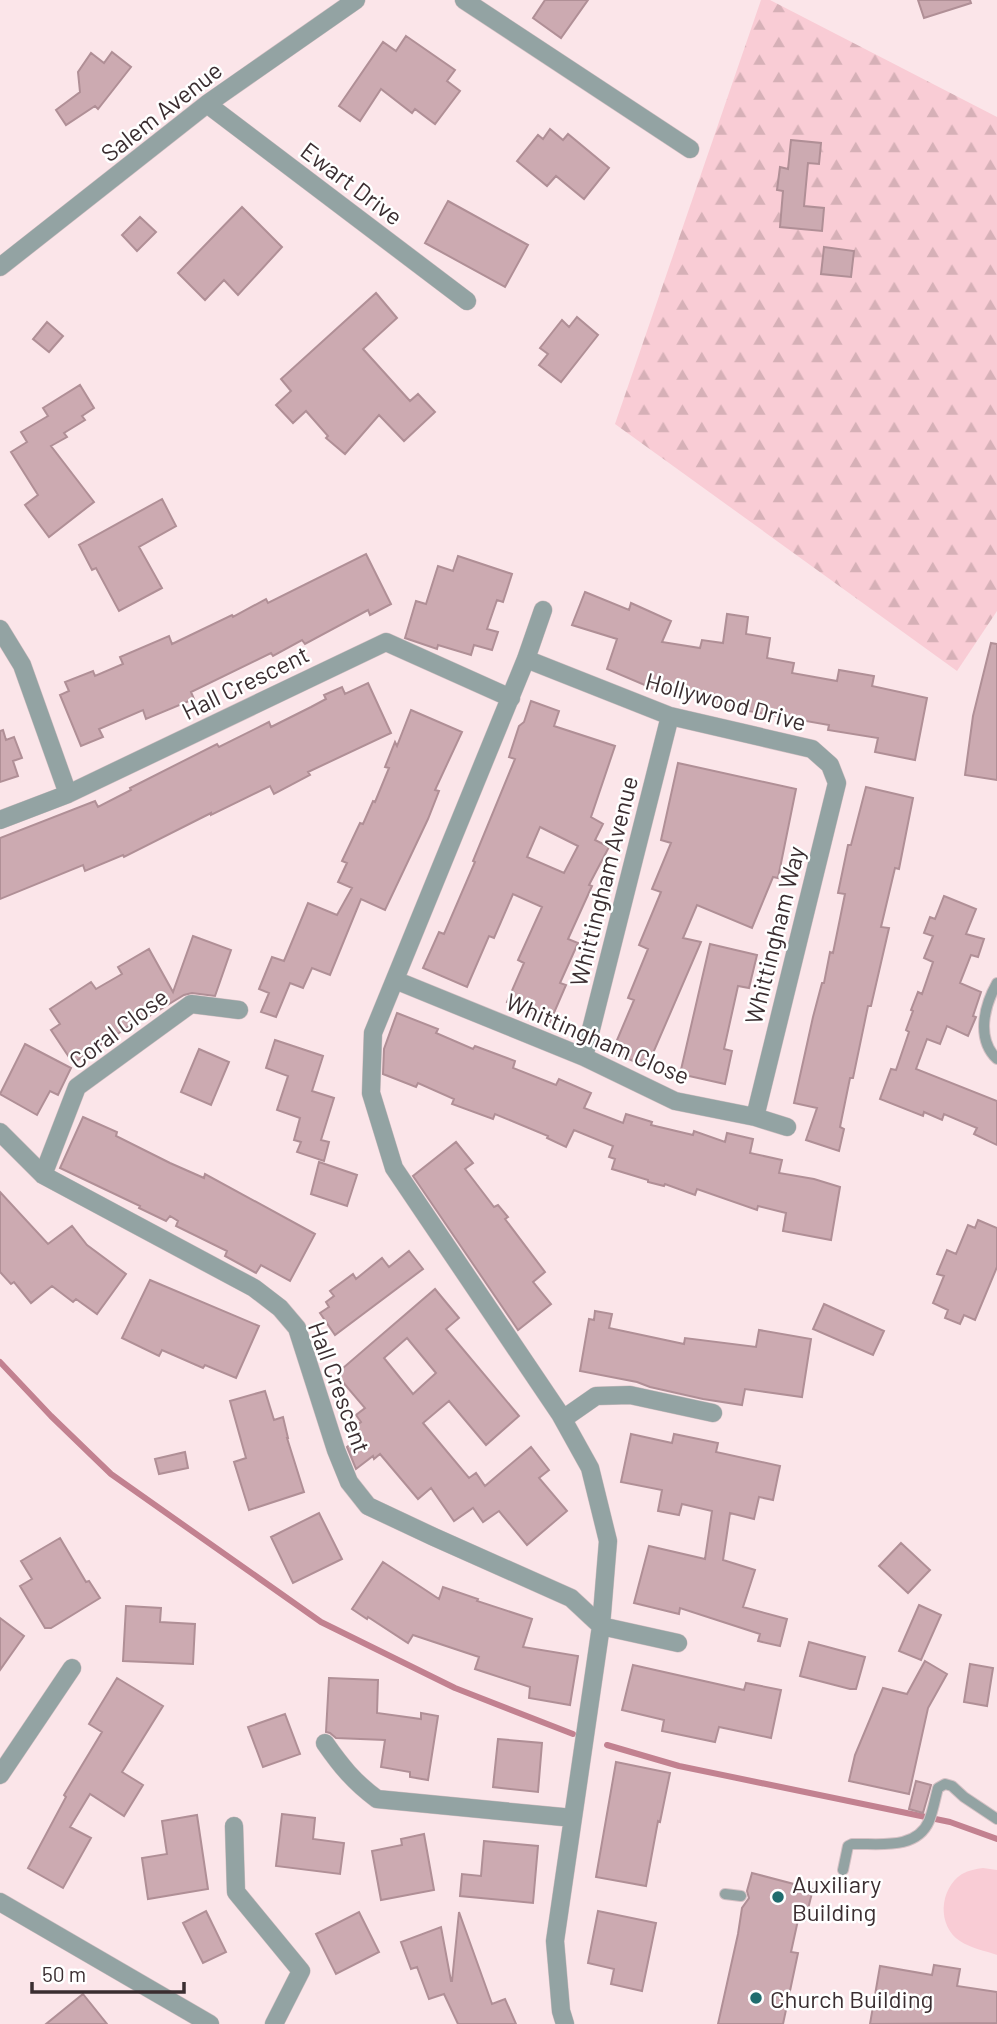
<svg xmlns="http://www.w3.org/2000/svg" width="997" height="2024" viewBox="0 0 997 2024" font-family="Barlow,sans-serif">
  <defs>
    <pattern id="forest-firs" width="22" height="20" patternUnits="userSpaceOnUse" patternTransform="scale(1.75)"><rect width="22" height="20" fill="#f9ccd5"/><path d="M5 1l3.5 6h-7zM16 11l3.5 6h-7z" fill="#d6b0b7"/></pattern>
  </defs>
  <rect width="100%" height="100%" fill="#fbe5e9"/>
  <!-- forest -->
  <path fill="url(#forest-firs)" d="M761 0H770L997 117V611L957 671 615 424Z"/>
  <!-- green -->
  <path fill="#f9ccd5" d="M983 1868 997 1870V1955C986 1951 970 1948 960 1941 937 1926 939 1889 962 1874 969 1870 976 1869 983 1868Z"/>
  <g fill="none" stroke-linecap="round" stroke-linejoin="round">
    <!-- stream -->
    <path stroke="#c28190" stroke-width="6" d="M0 1362 51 1416 111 1474 321 1622 455 1688 573 1734
      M607 1745 679 1766 950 1822 997 1839"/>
  </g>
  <!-- building -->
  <path fill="#ccaab1" stroke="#b08f96" stroke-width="2" fill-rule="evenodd" d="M545 0H588L561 38 533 18Z
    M918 0H970L971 3 924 18Z
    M406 36 455 70 447 81 460 91 435 124 415 109 412 113 381 89 360 121 339 106 383 42 396 51Z
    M112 52 131 67 98 109 95 106 66 125 56 110 80 92 78 72 91 53 104 63Z
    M550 129 563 140 568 134 609 168 584 199 556 176 547 186 517 161 538 135 543 139Z
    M791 140 821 143 819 164 808 163 804 206 824 208 822 231 780 227 783 191 777 190 780 167 788 169Z
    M448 201 528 245 505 287 425 243Z
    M242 207 282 247 238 295 224 280 205 300 178 273Z
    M140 217 156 232 137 251 122 235Z
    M824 247 854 251 851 277 821 274Z
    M376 293 397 318 363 349 410 401 418 394 435 412 404 441 379 415 345 454 326 438 328 436 306 411 293 423 276 405 291 391 281 379Z
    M577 317 598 335 561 382 539 365 548 354 540 348 562 320 569 327Z
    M47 322 63 336 49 352 33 339Z
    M80 385 94 408 82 416 85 420 64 433 67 437 51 446 94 502 49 537 25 505 38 495 11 452 27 442 21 432 48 416 43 408Z
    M162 499 176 526 139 547 162 588 119 611 96 568 92 570 79 545Z
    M366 554 391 604 370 615 368 610 305 644 302 640 273 656 271 653 191 692 194 699 146 719 143 710 99 729 103 737 81 746 60 695 69 691 65 682 93 671 95 676 123 664 120 657 169 636 172 644 232 615 233 617 266 599 268 603Z
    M458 556 512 574 503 602 497 600 487 629 498 632 492 650 474 645 471 655 438 645 437 649 405 638 416 601 426 604 438 566 453 571Z
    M585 592 629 610 631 603 671 621 662 642 700 648 702 640 723 643 727 614 748 617 746 634 770 638 767 658 794 663 792 673 837 681 839 670 874 676 872 686 927 698 915 760 875 752 878 738 828 730 829 725 714 705 715 698 654 689 607 669 617 639 572 625Z
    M991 643 997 644V780L965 775 973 716Z
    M368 683 391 733 308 772 310 775 274 794 270 786 211 815V813L124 857 123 855 85 871 83 865 0 899V838L95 801 98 807 131 790 130 788 217 744 219 747 269 722 271 727 311 707 326 699 324 695 342 687 345 694Z
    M531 701 559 711 554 726 615 746 591 817 603 824 595 840 609 847 589 885 592 886 568 939 578 943 560 983 566 985 550 1022 507 1002 524 963 518 960 542 907 513 894 494 938 489 936 467 987 423 968 439 932 444 934 475 862 473 861 515 759 509 757 519 726 524 722ZM540 827 578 846 564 873 527 857Z
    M411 710 462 732 435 790 439 791 428 819 385 910 361 899 330 975 312 968 303 988 290 983 276 1017 261 1012 269 993 259 989 272 957 284 961 308 903 337 915 352 888 338 882 347 863 342 861 360 823 363 824 373 801 375 802 389 768 385 767 395 742 397 746Z
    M3 730 6 740 14 737 22 758 13 761 18 776 0 782V731Z
    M678 763 796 789 778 878 773 877 752 928 697 905 683 938 701 942 647 1067 612 1052 634 1000 628 998 648 949 639 945 661 892 652 889 671 843 661 840Z
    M866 787 913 798 899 869 895 868 881 927 889 928 871 1006H868L853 1078H850L840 1127 844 1129 839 1151 806 1140 817 1108 794 1103 813 1017 822 983H824L830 952 833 953 845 894 838 893 848 845H851Z
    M944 896 976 909 966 934 984 939 978 957 971 955 960 983 981 992 973 1016 976 1017 968 1036 947 1026 940 1044 927 1039 916 1069 997 1101V1145L974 1134 977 1128 944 1114 942 1120 924 1112 923 1116 880 1099 891 1069 896 1070 909 1032 906 1030 913 1011 911 1010 918 992 922 994 933 962 924 958 933 936 924 933 930 917 935 919Z
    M193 936 231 950 215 996 192 993 184 995 146 1018 145 1016 73 1063 51 1030 60 1024 50 1009 91 982 96 989 122 974 118 967 149 949 173 992Z
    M710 944 757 955 749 988 738 986 724 1049 732 1051 725 1084 680 1074Z
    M397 1013 438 1029 436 1033 473 1049 475 1046 515 1061 513 1068 556 1085 559 1079 591 1093 584 1108 623 1123 626 1114 652 1122 651 1125 693 1135 694 1131 725 1142 727 1133 753 1139 750 1153 782 1160 779 1173 814 1179 840 1187 831 1240 783 1231 786 1213 758 1206 757 1210 697 1189 695 1195 665 1184 664 1186 648 1182V1180L612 1169 615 1159 609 1157 613 1146 574 1130 566 1147 547 1138 548 1136 495 1114 493 1119 452 1104 454 1099 418 1083 416 1087 383 1074 384 1049Z
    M275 1040 323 1056 312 1091 334 1098 321 1140 329 1142 324 1161 297 1152 301 1142 294 1140 300 1118 277 1110 288 1076 266 1068Z
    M25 1044 71 1068 58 1095 50 1091 37 1115 0 1094Z
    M199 1049 229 1062 211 1105 181 1092Z
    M83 1117 117 1132 116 1136 170 1163 204 1178 205 1174 315 1234 290 1281 261 1265 256 1273 225 1256 227 1251 176 1226 178 1221 170 1216 166 1221 139 1208 140 1206 60 1168Z
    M456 1142 473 1163 465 1169 494 1207 498 1205 508 1217 505 1219 545 1272 533 1282 551 1304 518 1330 413 1176Z
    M319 1162 357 1175 347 1206 311 1194Z
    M0 1192 48 1244 72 1226 87 1245 126 1274 97 1314 76 1299 73 1302 52 1286 31 1303 14 1282 11 1284 0 1272Z
    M978 1220 997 1228V1267L975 1320 964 1315 960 1324 945 1318 948 1310 933 1303 944 1276 937 1274 947 1250 956 1254 968 1225 975 1228Z
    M409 1251 423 1269 335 1335 320 1313 329 1307 326 1302 334 1296 330 1291 353 1274 356 1279 382 1258 389 1267Z
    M150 1280 259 1326 236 1378 205 1365 203 1368 162 1350 159 1356 122 1338Z
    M435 1289 459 1318 446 1329 519 1416 486 1445 449 1401 423 1423 469 1478 476 1473 485 1486 531 1447 549 1470 539 1478 567 1511 527 1545 499 1511 483 1522 473 1508 454 1521 431 1488 418 1499 380 1454 374 1459 373 1456 356 1469 347 1447 358 1438 351 1430 361 1422 356 1415 365 1408 336 1374ZM407 1338 436 1373 413 1394 384 1358Z
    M824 1304 884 1331 873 1355 813 1329Z
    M595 1311 612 1314 609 1328 684 1344 685 1338 756 1347 759 1330 811 1339 802 1397 745 1389 742 1405 703 1399 650 1387 637 1382 580 1371 589 1319 594 1320Z
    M265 1391 274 1420 283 1417 288 1438H287L304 1492 249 1510 234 1462 246 1458 230 1401Z
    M631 1434 672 1443 674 1434 718 1443 716 1452 780 1466 773 1500 759 1497 754 1519 730 1513 723 1560 755 1570 743 1607 787 1619 780 1646 758 1641 760 1634 680 1608 679 1614 634 1603 649 1546 705 1559 712 1511 682 1504 679 1515 658 1511 662 1490 621 1482Z
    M185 1452 188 1468 159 1474 155 1459Z
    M319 1513 342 1559 293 1583 271 1537Z
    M60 1538 86 1582 89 1581 100 1598 51 1628H45L20 1586 32 1579 21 1561Z
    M901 1543 930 1570 908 1593 879 1566Z
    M383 1562 439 1599 443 1587 478 1599 477 1601 532 1619 523 1647 578 1656 570 1705 529 1698 530 1687 475 1669 479 1657 413 1635 408 1643 368 1617 367 1619 352 1609Z
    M919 1605 941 1615 921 1660 899 1651Z
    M126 1606 161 1608 160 1622 195 1624 193 1664 123 1661Z
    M0 1618 24 1636 0 1670Z
    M809 1642 865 1657 856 1689H850L800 1676Z
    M925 1661 947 1674 928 1708 909 1794 849 1781 855 1755 883 1688 907 1694Z
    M970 1664 993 1668 987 1706 964 1702Z
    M633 1665 744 1690 746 1683 781 1690 771 1738 719 1727 715 1742 662 1731 664 1720 622 1710Z
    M117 1678 163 1706 122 1772 143 1785 124 1816 90 1794 70 1827 91 1838 63 1888 28 1868 66 1797 64 1795 102 1732 89 1724Z
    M329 1678 378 1680 377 1713 421 1719V1713L438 1716 428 1780 410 1777V1772L381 1767 385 1740 336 1738 330 1733 326 1732Z
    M285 1714 300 1754 263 1767 248 1727Z
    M498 1739 542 1743 538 1792 493 1787Z
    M616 1762 670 1773 660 1822 658 1821 646 1886 596 1877Z
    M916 1781 931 1785 923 1813 909 1809Z
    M282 1814 315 1818 313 1839 344 1843 340 1874 276 1866Z
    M197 1815 208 1889 148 1899 142 1858 167 1854 162 1821Z
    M424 1834 434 1890 381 1900 372 1851 402 1845 401 1839Z
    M484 1841 538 1846 533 1903 460 1896 462 1874 481 1876Z
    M752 1873 813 1889 805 1921 798 1920 791 1952 798 1953 783 2024H718L738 1934 742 1908 749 1898 747 1891Z
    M206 1911 226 1952 203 1963 183 1923Z
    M598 1911 656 1923 642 1991 611 1984 614 1969 588 1963Z
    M359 1912 379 1952 336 1974 316 1934Z
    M459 1912 492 2004 505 1999 516 2024H458L444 1994 429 1999 417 1967 411 1969 401 1942 441 1927 451 1981H452Z
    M934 1965 960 1969 957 1986 997 1992V2023L870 2024 880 1966 932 1975Z
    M83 1994 107 2024H46Z"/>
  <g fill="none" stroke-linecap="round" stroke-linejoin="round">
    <defs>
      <path id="lane" d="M997 983C984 1006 976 1039 997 1059
        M843 1870 848 1846 852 1844C877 1843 916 1851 929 1821 933 1811 935 1799 938 1788L945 1784 952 1786 964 1797 997 1819
        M725 1894 741 1896"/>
      <path id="street" d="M464 0 690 149
        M207 104 467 301
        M0 267 207 104 356 0
        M543 610 526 659 373 1033 371 1093 394 1168 560 1414 590 1468 608 1541 601 1626 555 1941 561 2011 565 2024
        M0 629 22 665 68 794
        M526 659 670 716 812 749 830 765 837 783 755 1117
        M0 820 68 794 386 642 511 698
        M395 980 584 1057 675 1101 755 1117 787 1127
        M584 1057 670 716
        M0 1132 43 1175 254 1288 280 1308 297 1328 336 1450 349 1482 368 1506 434 1537 571 1598 601 1626 678 1643
        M43 1175 77 1087 191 1004 239 1010
        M563 1419 596 1396 630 1395 713 1413
        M325 1743C341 1766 354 1782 377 1799L573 1818
        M0 1775 72 1668
        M234 1826 236 1892 301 1971 274 2024
        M0 1902 210 2024"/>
    </defs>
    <!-- lane casing -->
    <use href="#lane" stroke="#d4c0c4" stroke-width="12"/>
    <!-- street casing -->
    <use href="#street" stroke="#d4c0c4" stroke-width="19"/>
    <!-- lane -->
    <use href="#lane" stroke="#93a3a3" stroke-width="10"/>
    <!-- street -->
    <use href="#street" stroke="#93a3a3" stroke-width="18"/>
  </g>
  <!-- markers -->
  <g fill="#206c6e" stroke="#fff" stroke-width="2.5">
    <circle cx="778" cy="1897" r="7"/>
    <circle cx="756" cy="1998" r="7"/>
  </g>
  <g text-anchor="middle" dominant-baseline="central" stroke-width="5" stroke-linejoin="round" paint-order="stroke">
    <!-- street labels -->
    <g font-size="24" fill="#3a2d30" stroke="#fff">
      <text transform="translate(161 111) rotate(-38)">Salem Avenue</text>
      <text transform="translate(352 183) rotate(37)">Ewart Drive</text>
      <text transform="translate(245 682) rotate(-26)">Hall Crescent</text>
      <text transform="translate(726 701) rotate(15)">Hollywood Drive</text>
      <text transform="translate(603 881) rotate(-76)">Whittingham Avenue</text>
      <text transform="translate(774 935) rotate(-76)">Whittingham Way</text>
      <text transform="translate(118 1028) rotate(-37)">Coral Close</text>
      <text transform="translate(598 1038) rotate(23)">Whittingham Close</text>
      <text transform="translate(340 1387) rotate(70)">Hall Crescent</text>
    </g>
    <!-- poi labels -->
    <g font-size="24" fill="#3a2d30" stroke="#fff" text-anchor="start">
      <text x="792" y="1883">Auxiliary<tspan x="792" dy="28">Building</tspan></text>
      <text x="770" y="1998">Church Building</text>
    </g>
  </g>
  <!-- scale -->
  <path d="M32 1982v10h152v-10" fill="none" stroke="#3a2d30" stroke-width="3.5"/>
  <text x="42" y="1982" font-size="21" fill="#3a2d30" stroke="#ffffff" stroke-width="5" paint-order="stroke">50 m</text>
</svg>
